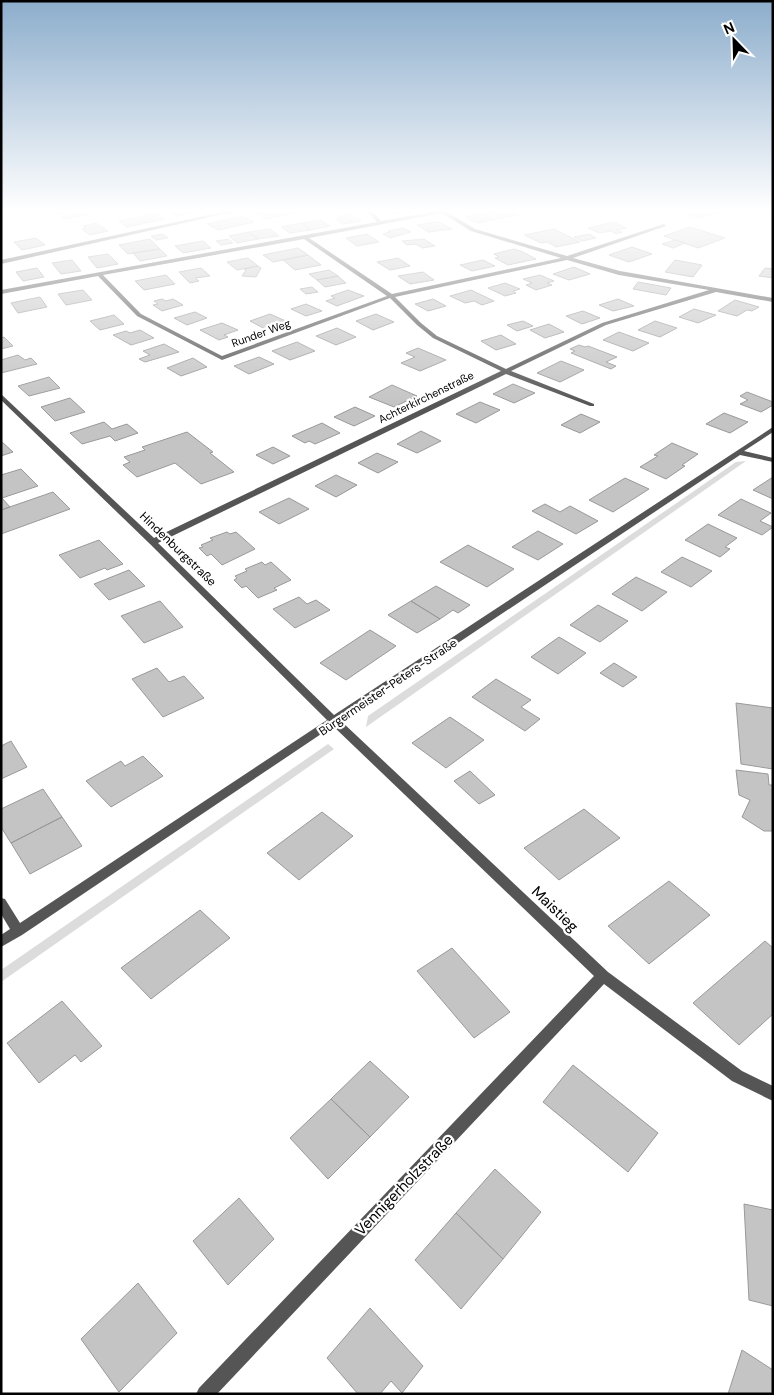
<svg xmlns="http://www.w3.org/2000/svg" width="774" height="1395" viewBox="0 0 774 1395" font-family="'DM Sans',sans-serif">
  <rect width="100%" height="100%" fill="#fff"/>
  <!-- green -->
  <path fill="#dcdcdc" d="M746 461 366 727 368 716 736 462Z
    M328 744 334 749 1 982V970Z"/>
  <!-- building -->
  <path fill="#c4c4c4" stroke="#999" d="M49 209H83L58 214Z
    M190 209 195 212 177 216 168 210Z
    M272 209H298L302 211 267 219 256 213Z
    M386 209H410L413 211 395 214Z
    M504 209 518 215 477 223 465 217Z
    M694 209H728L735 211 727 213 721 211 700 218 689 215 695 213 689 211Z
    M82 212 87 215 66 219 62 217Z
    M156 214 165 219 146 223 138 217Z
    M349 214 361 221 343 224 335 219 341 218 337 216Z
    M242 216 254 222 218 230 207 224Z
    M138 217 146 223 127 227 119 221Z
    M321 220 330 226 310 230 301 223Z
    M435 222 441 223 452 229 428 232 417 225Z
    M614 222 626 228 616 230 622 232 616 234 611 231 599 233 588 228Z
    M96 223 108 231 90 235 82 229 87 228 83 226Z
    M301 223 310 230 290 233 281 227Z
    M690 227 725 238 698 248 664 236Z
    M403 228 411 232 390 238 383 234 390 232 388 231Z
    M270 229 279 236 258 239 249 232Z
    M554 229 580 242 556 247 547 242 541 243 524 235Z
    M249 232 258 239 237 243 229 236Z
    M163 234 168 238 156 240 151 236Z
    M367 234 379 242 357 246 346 238Z
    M589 234 596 238 582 241 574 237Z
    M36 238 45 245 22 250 14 242Z
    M150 239 160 249 128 254 119 245Z
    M228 239 233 243 221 245 216 241Z
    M424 239 435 246 423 248 415 244 407 245 402 241Z
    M675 240 685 243 673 248 662 244Z
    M203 241 211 248 183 253 175 246Z
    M632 247 652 254 629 262 609 255Z
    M298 248 308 255 273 262 263 255Z
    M160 249 167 256 140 261 133 253Z
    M514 249 523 252 536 259 508 265 495 258 499 257 494 254Z
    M108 254 118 264 97 268 88 257Z
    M308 255 321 265 295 270 283 260Z
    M248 258 258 266 237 270 227 262Z
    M398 258 410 266 390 270 377 262Z
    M72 260 81 271 61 274 52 263Z
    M483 260 495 266 472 271 460 265Z
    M675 260 702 265 693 277 665 272Z
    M258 266 261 268 256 277 242 276 246 270 244 269Z
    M574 267 590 274 569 280 553 274Z
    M37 268 44 277 23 281 16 272Z
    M201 268 210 276 195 278 199 281 190 283 179 272Z
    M765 268 773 269V278L759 276Z
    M329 270 338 276 317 280 309 274Z
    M423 272 434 280 410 284 398 276Z
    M166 275 175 284 144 290 135 281Z
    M540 275 554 281 547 283 552 285 536 290 526 285 532 283 523 279Z
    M338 276 346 283 325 287 317 280Z
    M638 282 671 288 666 295 633 289Z
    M505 283 520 289 513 291 516 293 505 296 488 288Z
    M312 287 318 292 306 294 300 289Z
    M83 290 92 300 66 305 58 294Z
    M348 290 364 296 337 306 326 301 335 298 331 296Z
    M471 290 494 301 482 305 474 301 465 303 450 296Z
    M40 297 47 307 18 313 11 303Z
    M162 299 166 301 173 299 183 305 162 311 153 305 158 304 154 301Z
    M433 299 446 306 428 311 415 304Z
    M618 299 634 306 613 311 599 305Z
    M735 300 759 307 752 311 747 310 737 316 718 311Z
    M306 304 322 311 306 316 291 309Z
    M694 309 716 315 698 323 679 317Z
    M583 311 600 318 582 324 566 316Z
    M195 312 207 318 187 325 174 318Z
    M270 314 288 322 267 330 250 321Z
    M376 314 394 322 373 330 356 321Z
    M114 315 124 324 100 330 90 321Z
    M523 321 533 326 517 331 507 325Z
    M655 321 677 328 660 337 638 330Z
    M222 323 238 330 224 335 228 337 219 340 200 330Z
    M549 324 564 332 545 338 530 330Z
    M337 328 356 337 336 345 316 336Z
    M140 330 154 338 131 345 113 335 126 331 130 333Z
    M619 332 649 343 633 351 603 340Z
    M501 335 516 344 496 350 481 341Z
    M4 337 13 346 1 349V338Z
    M297 342 315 351 290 360 272 351Z
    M164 344 179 352 145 362 139 359 150 355 143 351Z
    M579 345 585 347 588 346 617 357 606 362 616 366 611 369 571 353 575 351 570 349Z
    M418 348 446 360 420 371 401 363 415 357 406 353Z
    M18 355 25 360 31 358 37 364 1 373V360Z
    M259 357 274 364 249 374 234 366Z
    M193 358 207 367 181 376 167 368Z
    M561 361 584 370 560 382 537 373Z
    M49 377 60 388 29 396 18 386Z
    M513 384 535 393 514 403 493 394Z
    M392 385 417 396 394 407 369 397Z
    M747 392 773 402V405L761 412 740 404 748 400 740 396Z
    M70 398 85 412 55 421 41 407Z
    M480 402 500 410 476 423 456 414Z
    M355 407 375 416 354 426 334 417Z
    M724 413 748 422 730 433 706 424Z
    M581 414 600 422 580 433 561 425Z
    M104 422 112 429 127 424 138 433 115 441 110 436 82 444 70 433Z
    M322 423 340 433 315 444 309 441 305 443 292 436Z
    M421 431 441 441 417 453 397 444Z
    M187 432 213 452 210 453 234 472 201 484 175 463 137 477 123 465 130 462 124 457 145 450 142 447Z
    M1 441 13 452 1 456Z
    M672 443 698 454 682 465 685 466 666 479 640 467 658 456 654 455Z
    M273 447 290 456 273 464 256 455Z
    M377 453 398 462 378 473 358 463Z
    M21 469 38 486 2 498 1 475Z
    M336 475 357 485 336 497 315 486Z
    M773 477V499L753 490Z
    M625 478 649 489 613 512 589 500Z
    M53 492 70 509 1 534V510Z
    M1 498H2L10 507 1 510Z
    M289 498 309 509 279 524 259 512Z
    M741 499 771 513 760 521 773 527 762 535 718 515Z
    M545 504 560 512 570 506 598 521 576 534 532 511Z
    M708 524 737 538 725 547 730 549 720 557 685 540Z
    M538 531 563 544 538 560 512 547Z
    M227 532 230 534 236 532 255 549 222 565 211 554 207 556 199 548 203 547 201 545 213 540 210 538Z
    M99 540 123 564 107 570 105 568 80 578 59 555Z
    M468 545 514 569 487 587 440 562Z
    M682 557 712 571 691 587 661 572Z
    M262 562 265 565 271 562 291 580 274 588 277 590 258 598 246 586 242 588 234 580 237 578 235 576 247 571 245 569Z
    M129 570 145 586 109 600 94 584Z
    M636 577 667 592 642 611 612 594Z
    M436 586 470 605 458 613 453 610 440 619 411 601Z
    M299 597 307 604 316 600 330 610 295 628 273 609Z
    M160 601 183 627 144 643 121 616Z
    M411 601 440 619 417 633 388 615Z
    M598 605 628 621 600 642 570 625Z
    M370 630 396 646 346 680 320 663Z
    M559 637 586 653 558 674 531 657Z
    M614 663 637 677 623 687 600 673Z
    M157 668 169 682 184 676 204 698 163 717 132 679Z
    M496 679 531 700 521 707 540 719 525 731 472 697Z
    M736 703 773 708V769L741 764Z
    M450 717 484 740 446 768 412 743Z
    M11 741 27 767 1 779V746Z
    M143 756 163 776 111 807 86 781 121 761 125 766Z
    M736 770 768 774 769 785H773V831H764L742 817 750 800 739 795Z
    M470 771 495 795 479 804 454 781Z
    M43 789 62 817 11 843 1 827V809Z
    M584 809 620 838 559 880 524 848Z
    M322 812 353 836 299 880 267 853Z
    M62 817 82 846 30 874 11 843Z
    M669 881 710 915 649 964 608 926Z
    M200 910 230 938 151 999 121 968Z
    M765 941 773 948V1014L739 1045 693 1003Z
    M452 948 510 1012 474 1038 417 971Z
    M62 1001 102 1046 81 1062 75 1055 39 1083 7 1043Z
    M370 1061 409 1097 370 1137 331 1099Z
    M573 1065 658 1133 628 1172 543 1102Z
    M331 1099 370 1137 328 1179 290 1138Z
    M495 1169 541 1212 503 1259 456 1213Z
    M239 1198 274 1239 228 1285 193 1241Z
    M744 1204 773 1210V1306L749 1300Z
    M456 1213 503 1259 461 1309 415 1260Z
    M138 1283 177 1333 119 1392 81 1339Z
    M370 1308 423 1366 402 1393 391 1381 380 1394H358L327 1358Z
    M742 1350 773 1370V1394H728Z"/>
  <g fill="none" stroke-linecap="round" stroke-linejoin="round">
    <!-- street -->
    <path fill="#555" fill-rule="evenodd" d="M236 209H246L1 264V260Z
      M365 209H370L381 221 449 209H460L447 212 475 229 567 256 664 224 666 226 573 258 620 271 773 298V302L716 292 606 325 511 371 594 404V406H590L506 374 158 543 334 715 773 427V432L744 451 773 458V462L740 455 341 721 608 972 742 1071 773 1086V1101L732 1081 604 984 217 1394H196L199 1388 594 976 333 726 22 935 1 947V935L10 929 1 914V898L5 899 20 923 327 720 150 544 1 400V394L154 538 501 371 433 338 417 325 390 298 222 360 137 316 98 276 1 294V290L377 222ZM442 213 471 231 561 258 392 294 309 238ZM304 239 387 296 222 356 141 314 103 275ZM567 260 619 275 709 290 602 323 506 369 437 336 421 323 395 297Z"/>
  </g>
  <!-- sky -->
  <linearGradient id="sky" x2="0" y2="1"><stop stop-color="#8cadcc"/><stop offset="0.52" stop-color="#fff"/><stop offset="1" stop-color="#fff" stop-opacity="0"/></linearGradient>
  <rect width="774" height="405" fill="url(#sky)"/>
  <g text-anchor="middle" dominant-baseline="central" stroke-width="4.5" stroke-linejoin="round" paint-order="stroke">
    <!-- far-street labels -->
    <g font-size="11" fill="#000" stroke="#fff">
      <text transform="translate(261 333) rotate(-20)">Runder Weg</text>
      <text transform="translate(426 397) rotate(-26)">Achterkirchenstraße</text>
    </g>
    <!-- street labels -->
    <g font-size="12" fill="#000" stroke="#fff">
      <text transform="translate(178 549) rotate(44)">Hindenburgstraße</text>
      <text transform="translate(388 687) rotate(-34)">Bürgermeister-Peters-Straße</text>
    </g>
    <!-- near-street labels -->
    <g font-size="15" fill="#000" stroke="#fff">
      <text transform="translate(555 909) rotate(44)">Maistieg</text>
      <text transform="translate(404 1185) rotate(-46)">Vennigerholzstraße</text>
    </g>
  </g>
  <!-- border -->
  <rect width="774" height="1395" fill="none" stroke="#000000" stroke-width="5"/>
  <!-- north arrow -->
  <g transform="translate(734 40) rotate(337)" stroke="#ffffff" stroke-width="4" paint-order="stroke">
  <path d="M0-4L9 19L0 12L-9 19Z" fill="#000000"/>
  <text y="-8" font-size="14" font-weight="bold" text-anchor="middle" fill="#000000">N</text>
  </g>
</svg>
